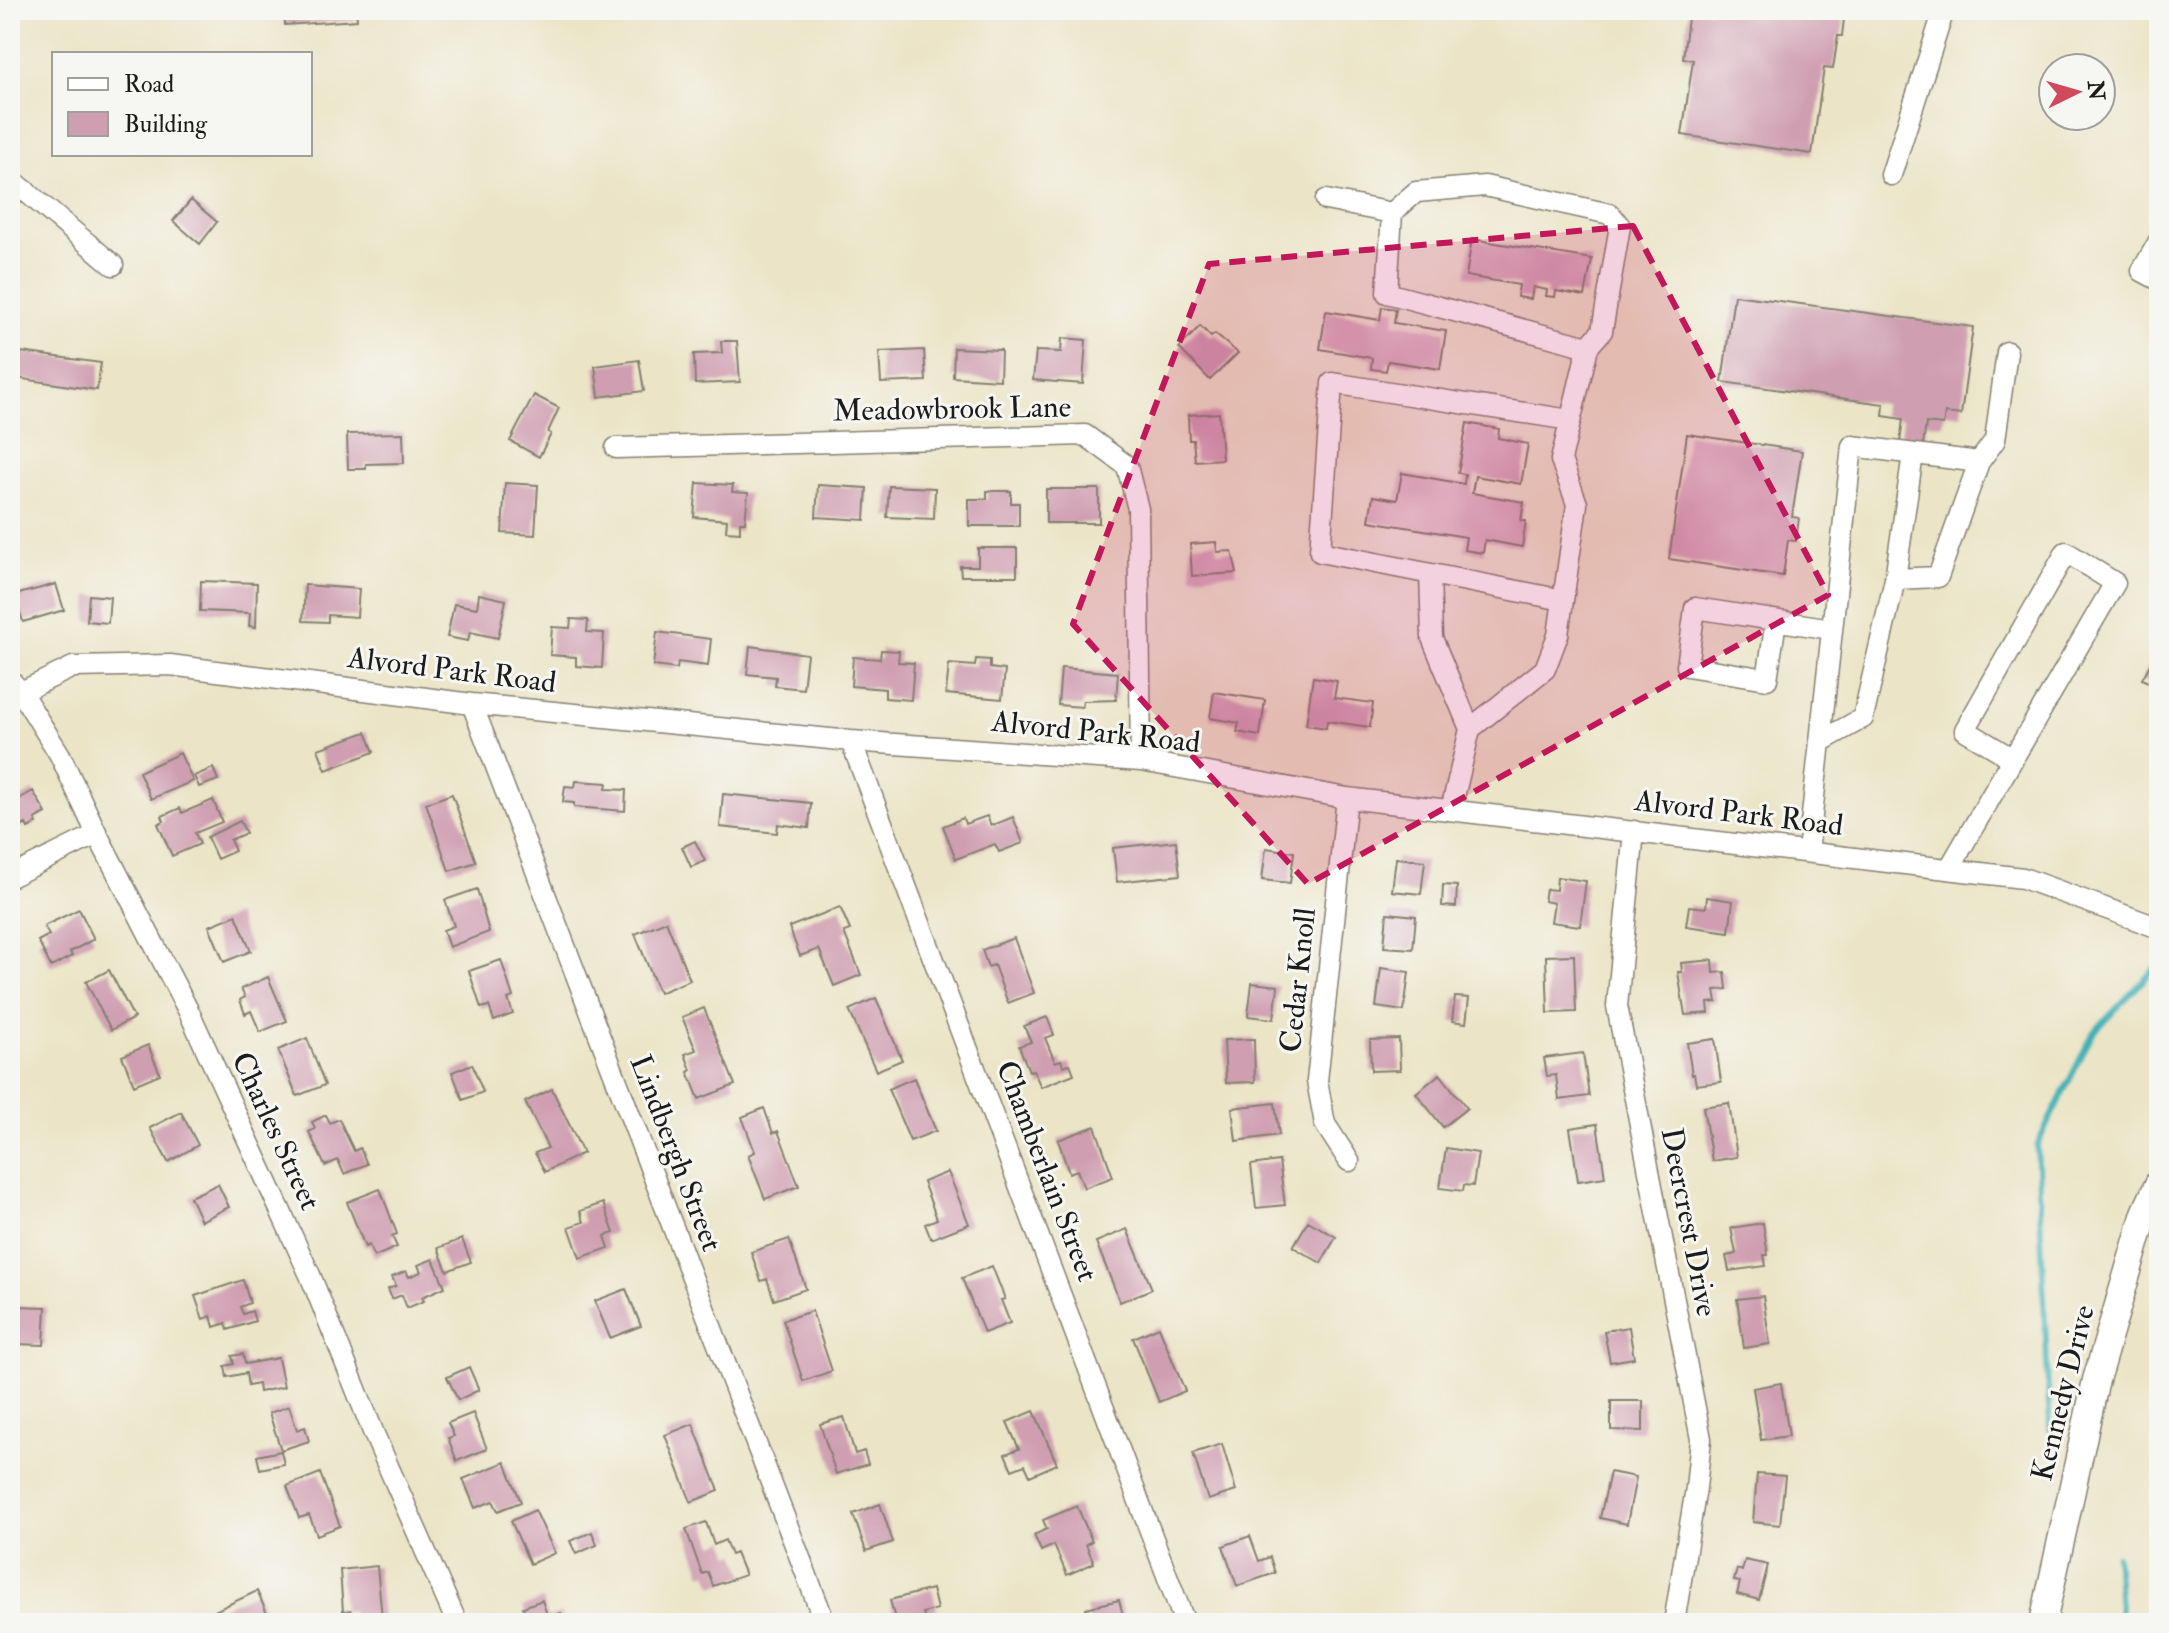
<svg xmlns="http://www.w3.org/2000/svg" width="2169" height="1633" viewBox="0 0 2169 1633" font-family="'IM FELL Double Pica',serif">
  <rect width="100%" height="100%" fill="#f6f6f2"/>
  <filter id="ink" filterUnits="userSpaceOnUse"><feTurbulence type="fractalNoise" baseFrequency=".0125" numOctaves="2"/><feDisplacementMap in="SourceGraphic" scale="16" xChannelSelector="R" yChannelSelector="G"/><feConvolveMatrix kernelMatrix="1 2 1 2 8 2 1 2 1" color-interpolation-filters="sRGB"/></filter>
  <filter id="wash" filterUnits="userSpaceOnUse"><feTurbulence type="fractalNoise" baseFrequency=".006" numOctaves="4" result="noise"/><feDisplacementMap in="SourceGraphic" scale="32" xChannelSelector="R" yChannelSelector="G"/><feGaussianBlur stdDeviation="1.8" result="paint"/><feColorMatrix in="noise" values="0 0 0 0 0 0 0 0 0 0 0 0 0 0 0 0 0 1.4 0 .05"/><feComposite in="paint" operator="in"/></filter>
  <g filter="url(#wash)">
    <rect width="100%" height="100%" fill="#ebe4c6"/>
    <g fill="none" stroke-linecap="round" stroke-linejoin="round">
      <!-- stream -->
      <path stroke="#3fb0b6" stroke-width="6" d="M2050 1429 2037 1145 2093 1033 2159 964
        M2116 1556 2121 1623"/>
    </g>
    <g id="blocks">
      <!-- building -->
      <path fill="#cf9eb1" d="M284 10H356L357 20 285 25Z
        M1689 10H1845L1842 36H1838L1833 69 1824 68 1812 154 1682 135 1693 60 1683 58Z
        M191 200 217 222 200 244 173 221Z
        M1472 239 1592 259 1585 296 1556 291 1555 297 1546 296 1547 290 1533 287 1531 299 1517 297 1519 285 1466 276Z
        M1734 295 1973 327 1961 415 1945 413 1943 425 1926 423 1923 446 1900 443 1903 419 1883 416 1884 404 1722 382Z
        M1382 307 1396 309 1394 323 1446 331 1440 369 1388 361 1386 371 1371 369 1372 358 1320 349 1326 311 1380 320Z
        M1200 326 1211 337 1215 334 1238 353 1210 380 1179 348Z
        M1062 338 1086 340 1083 384 1033 380 1036 351 1061 352Z
        M721 341H737L740 382 695 384 694 354 722 353Z
        M954 348 1001 350 1000 380 953 377Z
        M924 350 926 381 881 383 879 352Z
        M21 352 101 363 97 390 16 378Z
        M639 360 644 391 599 397 595 366Z
        M534 395 559 408 548 432 551 434 539 457 510 441Z
        M1219 413 1222 459 1195 461 1193 440H1189L1188 415Z
        M1467 423 1499 429 1498 438 1528 444 1521 484 1475 476 1472 493 1524 502 1521 521H1526L1522 547 1485 540 1483 553 1464 550 1466 537 1369 521 1373 496 1397 500 1402 473 1464 484 1465 474 1458 473Z
        M403 433 404 463 366 464V469H348L347 434Z
        M1687 434 1802 451 1792 517 1799 518 1796 541 1788 540 1783 576 1669 559Z
        M505 483 538 485 535 535 502 533Z
        M697 483 733 485 732 492 748 493 745 522H740V532L726 531 727 520 694 517Z
        M818 485 867 488 865 520 816 517Z
        M889 486 935 488 934 519 887 517Z
        M1046 489H1099V523H1046Z
        M987 491H1011V503H1019V526H969V499H987Z
        M1216 542 1217 552 1232 551 1237 573 1192 576 1190 544Z
        M978 548H1017V576H961L960 566H978Z
        M201 581 257 583 256 627 249 626 250 613 200 611Z
        M56 584 64 610 23 622 15 595Z
        M305 585 359 589 357 617 328 615V622L303 621Z
        M479 594 506 600 498 638 470 632 468 641 447 637 454 604 477 608Z
        M89 595 110 597 108 623 87 621Z
        M571 619 588 620 587 632 604 633 602 668 576 666V657L550 655 552 627 570 628Z
        M657 632 711 639 708 666 678 662 677 669 653 666Z
        M750 646 807 654 803 689 775 686 776 677 747 674Z
        M2159 648V688L2142 679Z
        M881 650 899 651 898 662 914 663 911 700 885 698V689L851 686 853 657 880 659Z
        M976 659 990 660V668L1005 670 1002 699 946 694 949 664 975 666Z
        M1061 668 1118 673 1116 700 1083 701 1082 707 1058 705Z
        M1313 677 1337 681 1334 698 1373 703 1370 727 1327 721 1326 728 1306 725Z
        M1214 692 1265 700 1260 736 1237 732 1239 723 1210 718Z
        M366 732 374 752 326 770 318 749Z
        M180 753 193 781 151 799 139 772Z
        M213 768 218 780 199 787 194 776Z
        M576 781 607 783 606 789 626 790 625 811 574 807V803L563 802 565 786 575 787Z
        M33 791 46 813 35 819 37 823 28 828 26 824 16 830 10 819V804Z
        M452 794 476 862 449 871 426 803Z
        M723 794 811 803 809 828 778 824 777 833 720 827Z
        M213 800 222 822 195 833 200 844 172 856 158 824 164 821 162 816 180 808 182 813Z
        M987 816 991 826 1013 817 1023 843 999 852 995 844 956 859 943 826 963 818 965 824Z
        M240 821 246 833 230 840 235 851 217 859 207 837Z
        M695 841 705 861 691 867 682 847Z
        M1176 841 1180 875 1117 882 1113 848Z
        M1266 848 1294 852 1290 883 1262 880Z
        M1396 858 1425 861 1421 894 1392 891Z
        M1557 877 1586 881 1580 926 1551 922 1554 903 1544 901 1546 889 1556 890Z
        M1443 885 1457 886 1456 907 1442 906Z
        M477 889 489 932 449 947 443 930 454 926 445 900Z
        M1707 897 1733 901 1729 932 1686 926 1689 906 1706 908Z
        M840 907 850 930 844 932 861 975 834 986 819 949 800 956 789 927Z
        M79 909 94 939 70 952 72 956 51 967 38 941 49 935 44 926Z
        M1387 913 1416 916 1413 949 1384 947Z
        M236 915 251 951 224 962 209 926Z
        M666 921 690 980 659 993 635 934Z
        M1014 938 1034 993 1008 1003 994 965 988 967 982 950Z
        M1574 955 1576 1012 1548 1013 1546 956Z
        M501 960 513 997 508 999 513 1014 494 1021 489 1006 481 1008 469 971Z
        M1713 960 1714 973 1725 972 1727 989 1715 990 1717 1002 1708 1003 1709 1013 1685 1015 1678 972H1682L1681 963Z
        M1381 968 1409 972 1404 1011 1376 1007Z
        M109 970 134 1018 111 1030 86 982Z
        M268 977 287 1021 260 1032 251 1011 245 1014 240 1000 245 997 241 989Z
        M1252 983 1278 986 1274 1019 1248 1016Z
        M1455 997 1469 998 1466 1023 1452 1021Z
        M876 998 902 1060 876 1071 849 1010Z
        M704 1008 735 1085 699 1099 688 1072 691 1070 685 1054 696 1050 682 1017Z
        M1047 1017 1054 1035 1045 1038 1055 1062 1061 1060 1063 1066 1070 1064 1074 1074 1041 1087 1033 1070 1029 1071 1019 1046 1031 1042 1024 1026Z
        M307 1038 325 1085 297 1096 278 1050Z
        M1254 1039 1255 1082 1226 1083 1224 1040Z
        M1399 1039 1400 1070 1371 1071 1370 1040Z
        M1715 1039 1721 1082 1696 1085 1694 1074 1692 1075 1687 1043Z
        M148 1045 160 1074 134 1085 122 1056Z
        M1583 1053 1589 1096 1559 1100 1556 1075 1547 1076 1544 1058Z
        M472 1064 483 1092 463 1100 452 1072Z
        M1440 1074 1467 1108 1443 1127 1416 1093Z
        M914 1078 936 1131 910 1141 888 1089Z
        M552 1089 583 1153 545 1172 535 1153 548 1148 525 1102Z
        M1275 1103 1279 1135 1236 1141 1232 1108Z
        M1729 1103 1737 1157 1712 1161 1703 1107Z
        M764 1108 773 1133 778 1131 799 1186 765 1199 748 1155 755 1152 742 1117Z
        M181 1112 198 1145 168 1162 150 1128Z
        M326 1115 330 1123 339 1119 354 1151 360 1148 367 1164 344 1174 338 1160 325 1166 309 1132 315 1129 312 1122Z
        M1597 1124 1605 1177 1578 1181 1570 1128Z
        M1095 1126 1113 1177 1084 1188 1077 1170 1069 1173 1058 1140Z
        M1446 1148 1478 1153 1473 1186 1464 1185 1463 1191 1440 1188Z
        M1279 1161 1285 1205 1256 1208 1251 1165Z
        M948 1172 969 1224 931 1239 925 1224 937 1219 923 1182Z
        M218 1184 229 1207 201 1221 190 1197Z
        M380 1189 397 1234 392 1236 397 1247 374 1257 369 1245 365 1247 347 1202Z
        M603 1203 614 1233 605 1236 609 1248 580 1258 569 1227 584 1222 580 1211Z
        M1308 1221 1336 1237 1321 1263 1293 1247Z
        M1763 1223 1768 1255H1764L1766 1266 1729 1271 1726 1256 1736 1254 1731 1228Z
        M1127 1229 1152 1289 1120 1302 1096 1242Z
        M462 1239 471 1262 447 1271 438 1248Z
        M789 1239 806 1289 774 1300 767 1279 761 1281 751 1252Z
        M433 1259 445 1287 422 1297 424 1301 407 1308 402 1295 392 1299 388 1289 396 1286 392 1277 406 1271 409 1277 421 1272 418 1265Z
        M992 1266 1005 1299 1001 1300 1010 1323 984 1333 962 1278Z
        M243 1280 250 1303 240 1307 243 1314 252 1311 255 1321 228 1330 226 1323 214 1327 211 1316 203 1319 195 1296Z
        M626 1289 641 1326 610 1338 595 1301Z
        M1763 1296 1770 1344 1744 1348 1737 1299Z
        M17 1306 46 1307 44 1345 15 1344Z
        M812 1311 832 1371 803 1381 783 1320Z
        M1159 1327 1185 1391 1159 1402 1133 1338Z
        M1629 1327 1634 1358 1610 1362 1604 1331Z
        M243 1354 245 1364 278 1358 284 1387 259 1392 258 1384 248 1386 246 1373 227 1377 225 1366 234 1364 232 1356Z
        M469 1367 479 1390 458 1400 447 1377Z
        M1781 1383 1789 1436 1761 1440 1753 1388Z
        M1611 1401H1643V1431L1611 1430Z
        M289 1406 297 1430 305 1427 309 1441 281 1450 269 1413Z
        M1034 1411 1057 1464 1030 1476 1025 1465 1012 1470 1005 1454 1019 1449 1007 1422Z
        M473 1413 487 1449 457 1461 448 1438 454 1436 448 1423Z
        M844 1417 855 1454 864 1451 868 1464 836 1474 820 1424Z
        M693 1424 719 1491 691 1502 665 1435Z
        M1222 1444 1236 1491 1208 1500 1193 1453Z
        M281 1451 284 1464 260 1469 257 1456Z
        M505 1462 521 1502 498 1511 493 1501 475 1508 463 1479Z
        M1610 1472 1636 1477 1627 1524 1600 1518Z
        M320 1473 340 1526 317 1535 309 1515 299 1518 287 1486Z
        M1757 1474 1785 1476 1780 1525 1753 1522Z
        M880 1504 893 1542 866 1551 853 1514Z
        M1077 1506 1092 1541 1086 1544 1094 1563 1067 1575 1054 1545 1041 1551 1034 1535 1047 1529 1043 1520Z
        M535 1510 555 1553 530 1564 511 1521Z
        M706 1522 714 1545 725 1540 731 1555 736 1553 745 1575 713 1586 708 1572 702 1574 686 1529Z
        M592 1532 597 1545 576 1554 570 1541Z
        M1250 1536 1259 1561 1270 1557 1275 1573 1237 1586 1223 1546Z
        M1745 1560 1768 1565 1759 1600 1737 1594 1740 1582 1734 1581 1737 1569 1742 1571Z
        M377 1566 382 1618 352 1621 351 1610 343 1611 340 1570Z
        M932 1589 937 1609 923 1613 926 1623H896L890 1600Z
        M257 1591 269 1618 259 1623H207L204 1616Z
        M542 1600 548 1618 561 1613 565 1623H529L523 1607Z
        M1119 1600 1125 1623H1090L1086 1608Z"/>
    </g>
  </g>
  <g filter="url(#ink)">
    <use href="#blocks" fill-opacity="0" stroke="#848071" stroke-width="2"/>
    <g fill="none" stroke-linecap="round" stroke-linejoin="round">
      <defs>
        <path id="minor" d="M1891 175 1944 10
          M10 178 113 265
          M1326 200 1392 213 1416 192 1485 186 1610 214 1620 226 1602 331 1588 347 1561 460 1577 504 1558 635 1545 669 1470 729 1451 810
          M1392 213 1387 293 1588 347
          M2159 241 2142 271 2159 280
          M616 448 1085 435 1127 466 1138 509 1141 761
          M1979 462 1995 440 2007 352
          M1430 574 1432 638 1470 729
          M1895 579 1913 454
          M1563 600 1320 552 1332 383 1570 420
          M1776 621 1767 679 1687 666 1695 608 1832 629
          M10 680 21 692 60 755 97 834 190 1014 310 1275 374 1434 457 1623
          M21 692 73 667 170 665 472 704 851 741 1141 761 1347 798 2023 878 2159 928
          M472 704 825 1623
          M851 741 1185 1623
          M1347 798 1317 1081 1325 1124 1349 1161
          M1634 831 1617 1006 1701 1439 1696 1488 1674 1623
          M1808 852 1852 446 1979 462 1938 577 1895 579 1863 718 1820 742
          M1949 869 2115 583 2066 552 1965 730 2013 759
          M10 877 97 834"/>
        <path id="major" d="M2043 1623 2096 1380 2145 1213 2159 1182"/>
      </defs>
      <!-- minor casing -->
      <use href="#minor" stroke="#848071" stroke-width="23"/>
      <!-- major casing -->
      <use href="#major" stroke="#848071" stroke-width="29"/>
      <!-- minor -->
      <use href="#minor" stroke="#fff" stroke-width="20"/>
      <!-- major -->
      <use href="#major" stroke="#fff" stroke-width="26"/>
    </g>
  </g>
  <!-- marked area -->
  <path fill="#c2185b" fill-opacity="0.2" stroke="#c2185b" stroke-width="6" stroke-dasharray="16 10" stroke-linejoin="round" d="M1633 226 1828 595 1308 884 1073 624 1209 264Z"/>
  <g text-anchor="middle" dominant-baseline="central" stroke-width="6" stroke-linejoin="round" paint-order="stroke">
    <!-- street labels -->
    <g font-size="30" fill="#1c1c1c" stroke="#f6f6f2">
      <text transform="translate(952 409) rotate(-1)">Meadowbrook Lane</text>
      <text transform="translate(452 670) rotate(7)">Alvord Park Road</text>
      <text transform="translate(1096 732) rotate(6)">Alvord Park Road</text>
      <text transform="translate(1739 813) rotate(7)">Alvord Park Road</text>
      <text transform="translate(1298 980) rotate(-84)">Cedar Knoll</text>
      <text transform="translate(276 1131) rotate(65)">Charles Street</text>
      <text transform="translate(676 1153) rotate(69)">Lindbergh Street</text>
      <text transform="translate(1047 1171) rotate(69)">Chamberlain Street</text>
      <text transform="translate(1689 1222) rotate(79)">Deercrest Drive</text>
      <text transform="translate(2063 1393) rotate(-76)">Kennedy Drive</text>
    </g>
  </g>
  <!-- margin -->
  <rect width="2169" height="1633" fill="none" stroke="#f6f6f2" stroke-width="40"/>
  <!-- legend -->
  <rect x="52" y="52" width="260" height="104" fill="#f6f6f2" stroke="#9f9f9c" stroke-width="2"/>
  <rect x="68" y="78" width="40" height="12" fill="#ffffff" stroke="#9f9f9c" stroke-width="2"/>
  <text x="124" y="92" font-size="24" fill="#1c1c1c">Road</text>
  <rect x="68" y="112" width="40" height="24" fill="#cf9eb1" stroke="#9f9f9c" stroke-width="2"/>
  <text x="124" y="132" font-size="24" fill="#1c1c1c">Building</text>
  <!-- north arrow -->
  <g transform="translate(2077 92) rotate(85)"><circle r="38" fill="#f6f6f2" stroke="#9f9f9c" stroke-width="2"/>
  <path d="M0-6L14 30L0 20L-14 30Z" fill="#d1495b"/>
  <text y="-12" font-size="22" font-weight="bold" text-anchor="middle" fill="#1c1c1c">N</text>
  </g>
</svg>
